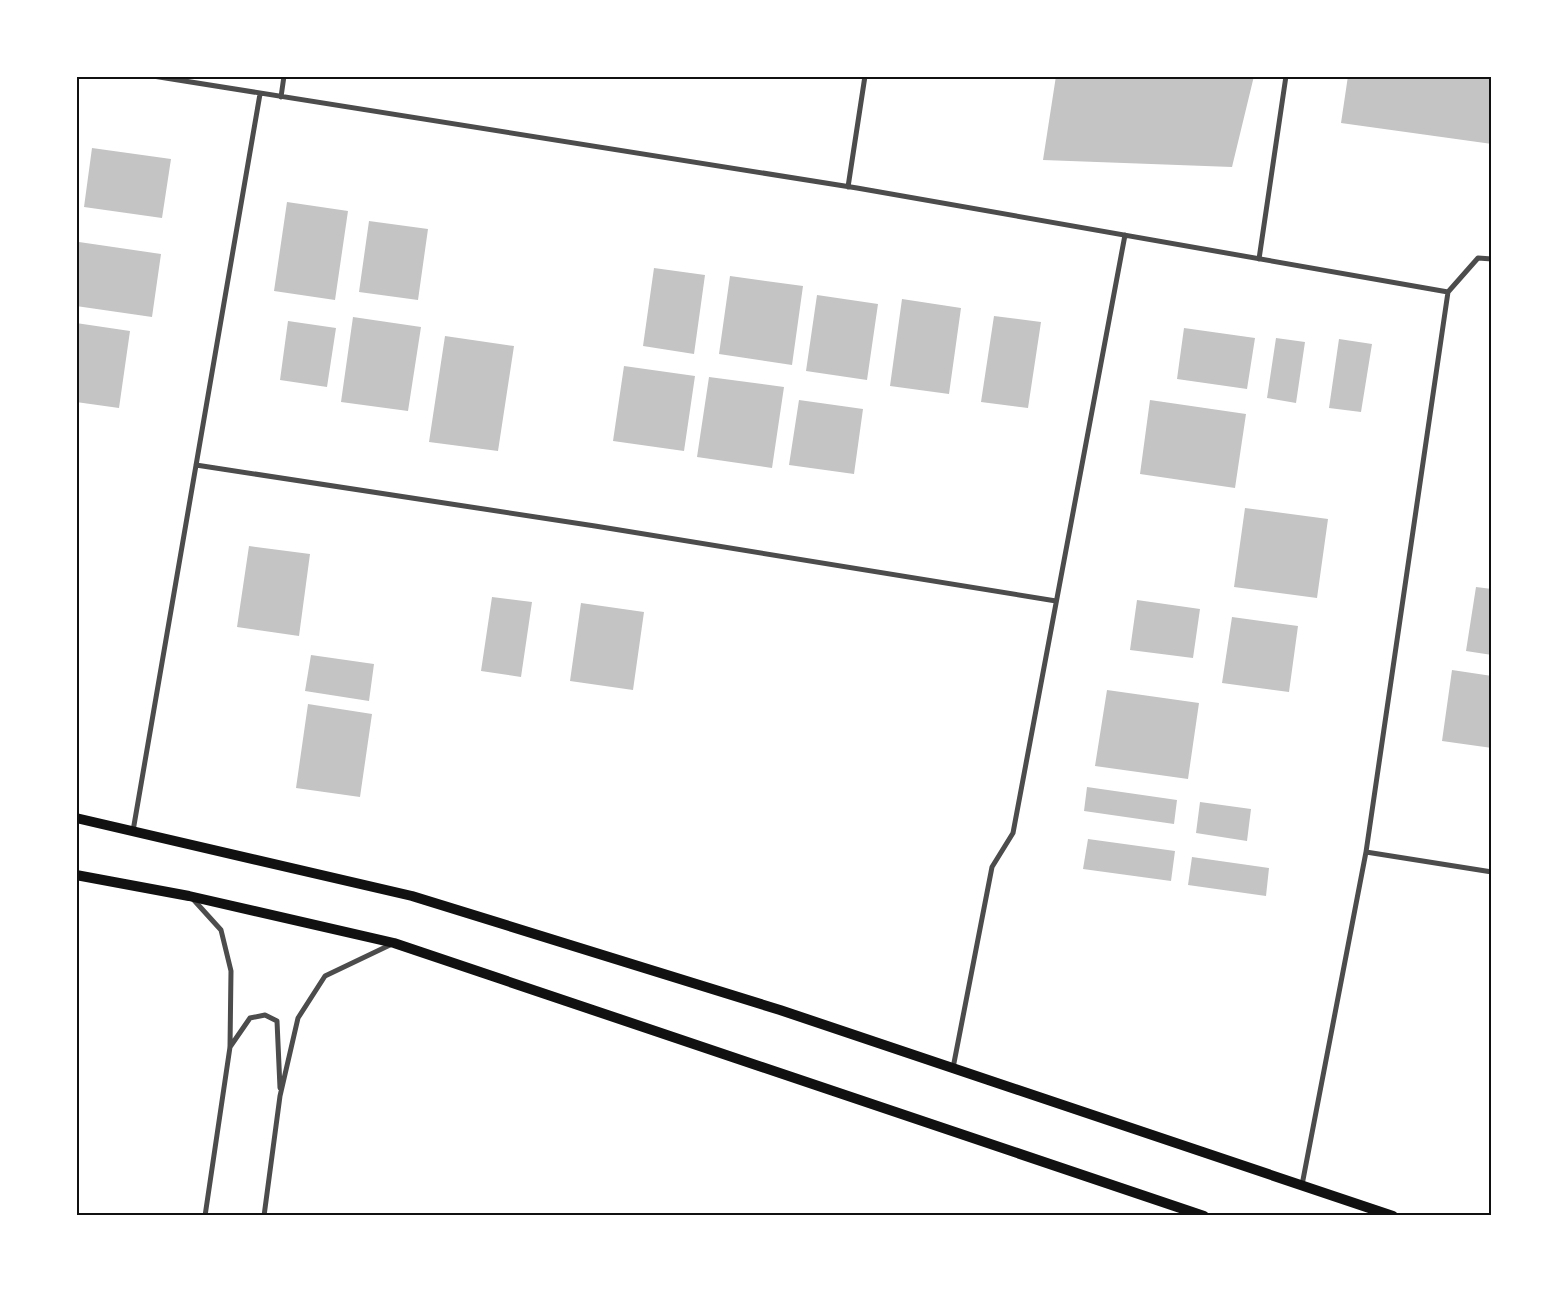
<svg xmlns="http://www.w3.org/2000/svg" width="1568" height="1292" viewBox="0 0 1568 1292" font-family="'Noto Sans',sans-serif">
  <rect width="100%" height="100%" fill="#fff"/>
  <!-- building -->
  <path fill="#c4c4c4" d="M1056 76H1254L1232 167 1043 160Z
    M1348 76H1492V144L1341 123Z
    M92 148 171 159 162 218 84 207Z
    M287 202 348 211 335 300 274 291Z
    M369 221 428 229 418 300 359 292Z
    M79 242 161 254 152 317 76 306V259Z
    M654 268 705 275 694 354 643 346Z
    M730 276 803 286 792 365 719 354Z
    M817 295 878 304 867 380 806 371Z
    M902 299 961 308 949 394 890 386Z
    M994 316 1041 322 1028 408 981 402Z
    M353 317 421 327 408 411 341 402Z
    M288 321 336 328 327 387 280 380Z
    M76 323 130 331 119 408 76 402Z
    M1184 328 1255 338 1247 389 1177 379Z
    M445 336 514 346 498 451 429 442Z
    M1276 338 1305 342 1296 403 1267 398Z
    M1339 339 1372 344 1361 412 1329 408Z
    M624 366 695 376 684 451 613 441Z
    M709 377 784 387 772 468 697 457Z
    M799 400 863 409 854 474 789 465Z
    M1150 400 1246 414 1235 488 1140 474Z
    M1245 508 1328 519 1317 598 1234 587Z
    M249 546 310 554 299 636 237 627Z
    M1476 587 1492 589V655L1466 651Z
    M492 597 532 602 521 677 481 671Z
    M1137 600 1200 609 1193 658 1130 650Z
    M581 603 644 612 633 690 570 681Z
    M1232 617 1298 626 1289 692 1222 683Z
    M311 655 374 664 369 701 305 691Z
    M1452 670 1492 676V748L1442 741Z
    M1107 690 1199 703 1188 779 1095 766Z
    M308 704 372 714 360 797 296 788Z
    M1087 787 1177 800 1174 824 1084 811Z
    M1200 802 1251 809 1247 841 1196 833Z
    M1088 839 1175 851 1171 881 1083 869Z
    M1192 857 1269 868 1266 896 1188 885Z"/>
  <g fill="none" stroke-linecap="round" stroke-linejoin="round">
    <!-- minor -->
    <path stroke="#4c4c4c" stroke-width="5" d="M153 76 857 188 1448 292 1478 258 1492 259
      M281 97 284 76
      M848 187 865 76
      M1259 259 1286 76
      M196 465 595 526 1056 601
      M133 831 260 94
      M1366 852 1492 872
      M192 898 221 930 231 971 230 1047 205 1216
      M230 1047 250 1018 265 1015 277 1021 280 1088
      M953 1068 992 867 1013 833 1125 235
      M1302 1185 1366 852 1448 292
      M264 1216 280 1096 298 1018 325 976 392 944"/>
    <!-- secondary -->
    <path stroke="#111" stroke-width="10" d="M76 818 412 896 780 1010 1393 1216
      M76 875 189 896 394 943 1204 1216"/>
  </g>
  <!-- border -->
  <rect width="1568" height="1292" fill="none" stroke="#ffffff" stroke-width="155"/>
  <rect x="78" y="78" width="1412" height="1136" fill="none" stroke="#111" stroke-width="2"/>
</svg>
